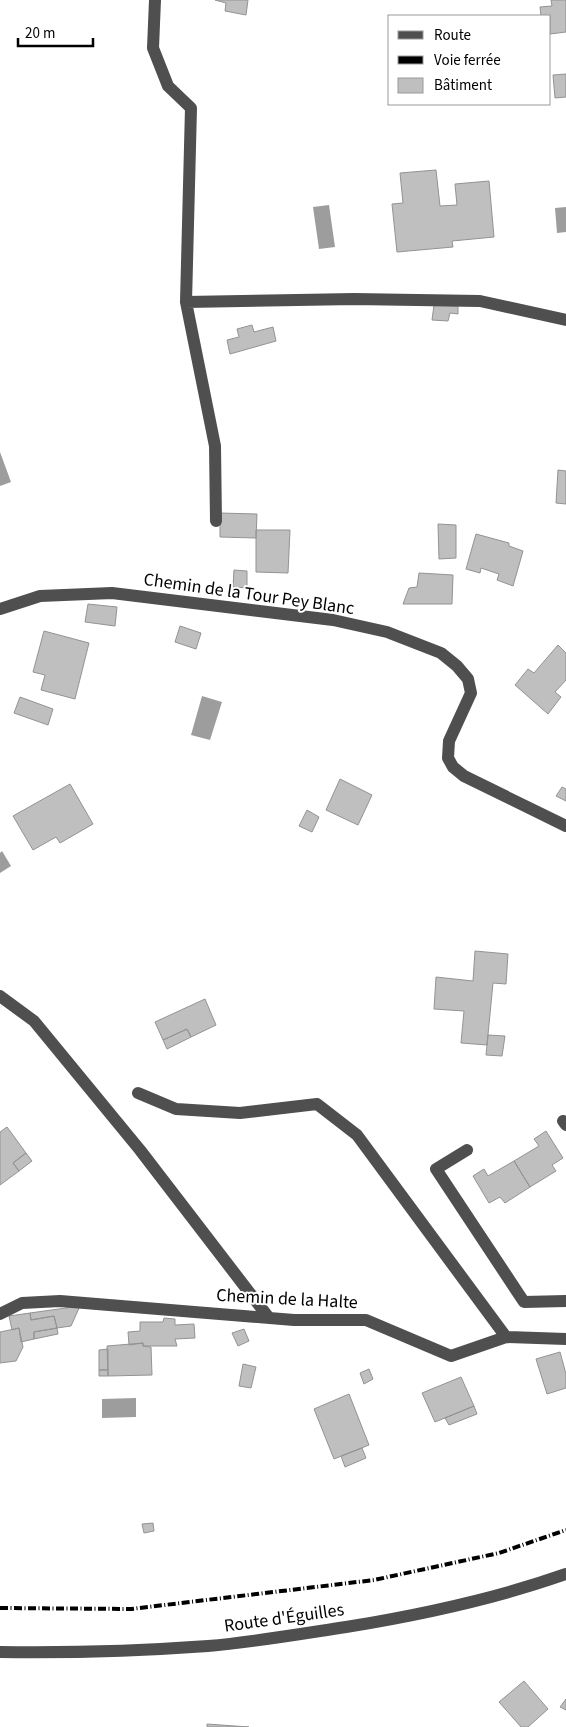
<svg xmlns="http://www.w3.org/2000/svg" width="566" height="1727" viewBox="0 0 566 1727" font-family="'Source Sans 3',sans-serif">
  <rect width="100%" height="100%" fill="#fff"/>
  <!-- water -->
  <path fill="#9d9d9d" d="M329 205 335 247 319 249 313 207Z
    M566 207V232L557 233 555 208Z
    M0 452 11 482 0 486Z
    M202 696 222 702 210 740 191 735Z
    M2 851 11 866 0 873V853Z
    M136 1398V1417L102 1418V1399Z"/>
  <!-- building -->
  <path fill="#bfbfbf" stroke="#939393" d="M215 0H248L246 15 225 11 226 3Z
    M551 0H566V32L550 34V16H541L540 7 552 6Z
    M566 74V97L555 98 553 75Z
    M436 170 440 206 457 205 455 184 489 181 494 237 452 241 453 247 397 252 392 204 403 203 400 173Z
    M434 305 458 306V314L450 313 448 321 432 320Z
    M252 325 254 332 273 327 276 341 230 354 227 340 239 337 237 329Z
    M558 470 566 471V504L556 503Z
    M220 513 257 514 256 538 220 537Z
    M438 524 456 525V558L439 559Z
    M256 530H290L288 573 256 572Z
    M476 534 509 543V546L523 551 513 586 497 580 499 574 481 568 480 573 466 569Z
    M234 570 247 571V588L233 587Z
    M419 573 453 575 452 604H403L409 588 417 587Z
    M88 604 117 607 115 626 85 622Z
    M180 626 201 633 196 649 175 642Z
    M44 631 89 643 75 699 41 690 45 675 33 672Z
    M558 645 566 653V680L555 692 561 697 548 714 515 685 528 669 534 673Z
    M20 697 53 709 48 725 14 713Z
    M340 779 372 795 358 825 326 810Z
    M70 784 93 824 60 843 56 837 33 850 13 816Z
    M562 787 566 789V801L556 796Z
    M307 810 319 817 312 832 299 826Z
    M475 951 508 954 506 984 493 983 487 1045 461 1043 464 1011 434 1009 436 977 473 981Z
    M205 999 216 1025 191 1037 187 1029 163 1040 155 1022Z
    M187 1029 191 1037 167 1049 163 1040Z
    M488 1035 505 1036 502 1056 486 1055Z
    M7 1127 26 1153 13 1163 19 1171 0 1185V1132Z
    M546 1131 563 1158 552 1165 556 1171 530 1187 514 1161 539 1146 534 1139Z
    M26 1153 32 1161 19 1171 13 1163Z
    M514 1161 530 1187 505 1203 500 1197 489 1203 473 1176 484 1169 488 1176Z
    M80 1306 71 1326 57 1328 54 1316 31 1320 30 1313Z
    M30 1313 31 1320 54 1316 57 1328 34 1332V1339L21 1342 19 1328 12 1330 9 1316Z
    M164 1318 175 1319V1325L194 1324 195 1338 175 1339 177 1346H143V1343L129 1345 128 1332 140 1331V1322H163Z
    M19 1328 23 1347 16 1361 0 1363V1332Z
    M57 1328 58 1334 34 1339V1332Z
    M244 1329 249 1341 238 1346 232 1333Z
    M143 1343V1346L151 1347 152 1375 108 1376 107 1346Z
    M108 1349V1370H99V1350Z
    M560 1352 566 1374V1388L547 1394 536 1359Z
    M243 1364 256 1367 251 1388 239 1386Z
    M369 1369 373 1379 364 1384 360 1373Z
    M99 1370H108V1376H99Z
    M461 1377 474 1406 435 1422 422 1393Z
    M349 1394 369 1445 334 1459 314 1409Z
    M474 1406 477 1414 449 1425 445 1418Z
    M362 1448 366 1458 345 1467 341 1456Z
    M153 1523 154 1531 144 1533 142 1524Z
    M524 1681 548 1709 528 1727H521L499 1702Z
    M566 1699V1710L560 1707Z
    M207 1724 249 1727H207Z"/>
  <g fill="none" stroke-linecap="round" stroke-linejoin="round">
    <!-- minor -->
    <path stroke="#4f4f4f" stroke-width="12" d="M155 0 153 48 168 86 191 108 186 302 215 446 216 521
      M186 302 354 299 480 301 566 320
      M0 609 40 596 112 593 333 620 387 632 441 653 457 666 468 679 471 693 449 741 448 758 453 767 464 776 566 826
      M0 996 34 1021 140 1150 269 1318
      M138 1093 176 1109 240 1113 317 1104 357 1135 506 1337
      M563 1121 566 1125
      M467 1150 436 1169 524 1302 566 1301
      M0 1314 22 1303 60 1301 294 1320H366L451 1356 506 1337 566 1339
      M0 1652C69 1653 139 1651 208 1646 254 1642 300 1634 346 1627 420 1615 495 1599 566 1574"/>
    <!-- rail -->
    <path stroke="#000" stroke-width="4" stroke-dasharray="8 2.5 1 2.5" stroke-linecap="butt" d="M0 1608 131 1609 374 1580 499 1553 566 1530"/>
  </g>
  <g text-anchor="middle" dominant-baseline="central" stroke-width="4" stroke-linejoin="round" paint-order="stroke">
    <!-- street labels -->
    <g font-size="18" fill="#000" stroke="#fff">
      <text transform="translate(249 594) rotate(8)">Chemin de la Tour Pey Blanc</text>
      <text transform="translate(287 1299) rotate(3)">Chemin de la Halte</text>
      <text transform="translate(284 1618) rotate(-8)">Route d'Éguilles</text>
    </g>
  </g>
  <!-- legend -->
  <rect x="388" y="15" width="162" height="90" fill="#ffffff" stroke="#999999"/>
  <rect x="398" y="31" width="25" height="8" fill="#4f4f4f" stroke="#999999"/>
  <text x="434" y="40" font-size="15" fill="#000000">Route</text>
  <rect x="398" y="56" width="25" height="8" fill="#000000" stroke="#999999"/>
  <text x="434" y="65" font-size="15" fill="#000000">Voie ferrée</text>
  <rect x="398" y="78" width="25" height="15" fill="#bfbfbf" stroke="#999999"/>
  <text x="434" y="90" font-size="15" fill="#000000">Bâtiment</text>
  <!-- scale -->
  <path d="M18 38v8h75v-8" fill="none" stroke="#000000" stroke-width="2.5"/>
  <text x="25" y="38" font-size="15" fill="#000000" stroke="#ffffff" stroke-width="4" paint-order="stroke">20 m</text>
</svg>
